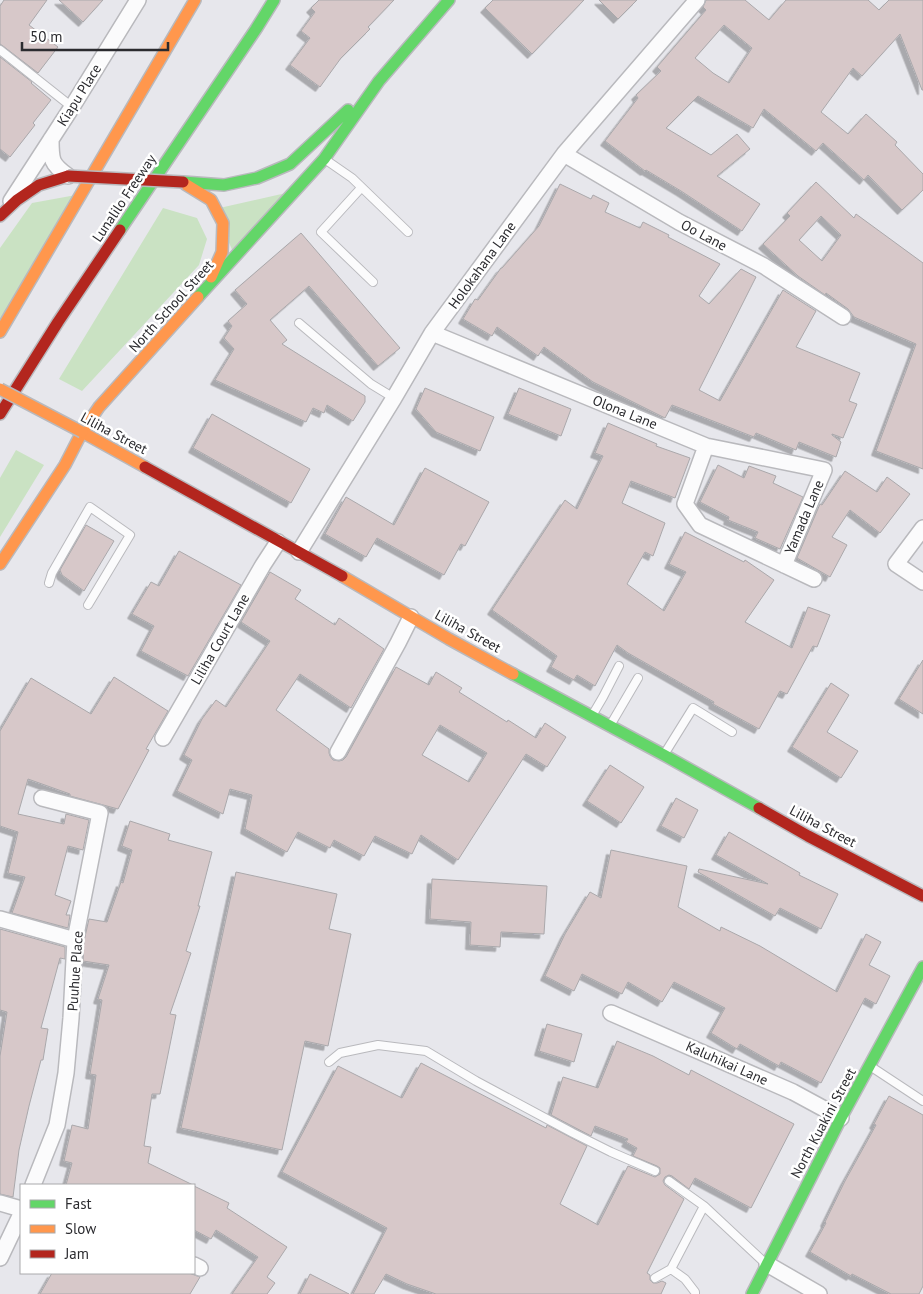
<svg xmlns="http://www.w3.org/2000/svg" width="923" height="1294" viewBox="0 0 923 1294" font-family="'PT Sans',sans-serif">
  <defs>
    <filter id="shadow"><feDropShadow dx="-4.5" dy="4.5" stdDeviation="0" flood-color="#0004"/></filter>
  </defs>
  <rect width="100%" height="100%" fill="#e7e7ec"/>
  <!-- green -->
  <path fill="#cae2c3" d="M286 193 233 252 215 209Z
    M76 195 0 319V248L32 203Z
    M163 208 197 218 207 239 199 265 82 391 59 379Z
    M16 450 44 465 0 537V478Z"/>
  <!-- building -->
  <path fill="#d7c8c9" stroke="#aaa8ab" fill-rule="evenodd" filter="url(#shadow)" d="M4 0H47L29 25 58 47 38 73 3 46 0 44V6Z
    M59 0H103L83 22Z
    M319 0H394L368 27 370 29 341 58 320 87 290 65 310 38 301 31 315 12 311 8Z
    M493 0H584L532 54 485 8Z
    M599 0H637L618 19Z
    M706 0H745L769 20 786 0H868L879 10 889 0H923V90H922L900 34 862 76 853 68 821 112 848 134 866 114 897 142 895 145 923 174V190L902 210 868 175 864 180 823 143 816 151 764 109 753 128 698 96 666 128 711 155 737 134 750 149 717 176 760 204 742 231 681 191 646 170 645 171 605 141 638 98 636 95 661 71 657 67 706 10 703 7ZM724 25 752 48 729 83 713 73 695 58Z
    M0 57 32 82 31 83 51 100 33 123 35 125 10 157 0 149Z
    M816 182 854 218 856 214 923 263V469L876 451 916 344 854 317 848 309 826 293 825 295 798 276 763 244 790 216 787 213ZM821 216 841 235 822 261 799 240Z
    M560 184 591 199 593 195 609 203 605 212 640 228 643 222 669 235 668 237 720 264 699 296 709 304 741 269 756 277 699 390 720 401 783 290 816 311 796 347 860 373 849 401 857 404 843 438 832 434V435L841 442 836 457 799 442 796 450 756 433 754 437 672 405 665 418 593 382 544 347 538 356 497 327 492 336 463 319 475 299 478 300 501 268H502L539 226Z
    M301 233 400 348 378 366 309 286 270 320 287 340 282 344 365 396V402L353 421 327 405 324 413 313 408 306 422 215 380 234 349 224 338 232 326 228 321 247 304 235 290Z
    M425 388 494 417 480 451 436 432 416 409Z
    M519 388 571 409 561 436 508 414Z
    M212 414 310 469 291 503 193 448Z
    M608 423 657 444 656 446 690 458 675 498 631 481 622 503 665 523 653 556 645 552 627 584 664 611 686 572 669 564 685 532 744 562 745 560 774 580 745 622 792 648 808 607 830 615 817 647 813 646 787 694 780 691 759 729 713 704 714 702 628 653 617 645 595 686 577 675 574 680 551 667 557 656 492 610 565 500 577 509 603 456 595 453Z
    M718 465 744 478 749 466 776 476 773 483 803 497 780 549 755 538 758 532 728 520 729 517 700 502Z
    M425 468 489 502 465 546 461 544 444 575 377 538 366 557 325 534 346 497 394 525Z
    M845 471 877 492 887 477 910 494 880 533 850 510 832 537 847 545 830 577 797 558 820 504 822 505Z
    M86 525 114 541 84 591 62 575 60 570Z
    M179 551 241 585 188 676 141 651 154 626 132 614 151 582 159 586Z
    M270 572 301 590 295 599 335 625 339 618 384 649 351 708 300 674 276 710 329 749V753L330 756 333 760 339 761 343 760 346 757 396 667 429 685 436 672 462 688 459 692 507 722 508 720 536 738 545 723 566 737 547 767 526 754 458 860 421 835 412 854 375 836 364 856 334 840 330 848 298 832 287 852 245 829 252 795 230 789 223 814 177 791 192 760 184 755 202 719 216 700 226 707 270 641 241 622ZM440 725 487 753 469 782 422 755Z
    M923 660V714L899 699Z
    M114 677 168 711 146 749 149 750 118 809 70 796V794L28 779 18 814 64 824 66 814 89 820 83 850 68 846 55 895 71 901 66 915H70L68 928 12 913 25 877 8 873 18 832 0 826V731L31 678 91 714Z
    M831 683 849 695 827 732 858 751 841 778 792 747Z
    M610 765 644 787 621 823 587 801Z
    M676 798 698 810 684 838 661 826Z
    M130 821 170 834 168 840 212 852 198 906H200L186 951 191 953 170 1014 176 1015 160 1094H152L144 1146 151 1147 148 1163 193 1185H66L72 1163 64 1161 72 1125 88 1129 96 1075 90 1074 102 1000 98 999 109 965 83 961 84 941 89 919 107 922 121 882 123 883 132 850 122 846Z
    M729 832 800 873 799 875 838 894 821 929 780 908 775 916 698 872 699 869 768 884 716 855Z
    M611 850 687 866 678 907 720 931 721 927 760 946 837 992 866 934 881 942 869 965 890 976 876 1004 865 998 821 1083 781 1062 779 1066 740 1044 737 1049 711 1033 725 1008 674 982 662 1002 628 982 622 994 582 974 574 991 545 976 565 934 590 892 601 898Z
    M236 872 337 894 329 929 351 934 328 1046 305 1041 282 1150 181 1128Z
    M432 879 547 886 544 934 501 932 500 947 470 945 471 922 430 919Z
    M0 929 65 947V959L60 958 41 1028 48 1029 43 1060H41L29 1106 19 1150 13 1197 0 1194V1056L7 1012 0 1010Z
    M547 1024 582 1034 574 1062 539 1051Z
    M617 1041 653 1056 689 1075 691 1070 794 1124 751 1208 695 1178 689 1189 672 1176 669 1175 665 1177 663 1181 665 1185 684 1199 647 1273 650 1275V1280L653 1283H657L662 1281 666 1283 661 1294H436L407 1284 386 1274 374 1294H353L387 1228 282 1172 338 1066 402 1098 421 1063 546 1128 547 1125 587 1146 560 1204 598 1225 628 1166 655 1177 660 1174V1168L657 1166 633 1156 637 1148 626 1142 628 1139 595 1126 591 1136 551 1115 563 1077 598 1088Z
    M889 1096 923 1115V1286L919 1294H891L852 1274 851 1276 810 1252 826 1223 825 1222 845 1181 876 1125 874 1124Z
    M194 1186 229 1203 227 1208 287 1247 267 1277 275 1283 267 1294H232L258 1257 216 1230 211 1239 194 1230Z
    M52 1273H189L200 1277 190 1294H40Z
    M310 1274 349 1294H300Z"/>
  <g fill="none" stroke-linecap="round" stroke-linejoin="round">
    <defs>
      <path id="lane" d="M0 50 72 107
        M326 160 352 178 408 232
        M361 188 321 232 373 282
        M299 323 371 384 394 398
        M49 583 52 573 90 507 130 535 88 605
        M593 714 603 697 619 666
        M611 724 638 678
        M665 753 693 708 732 732
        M329 1062 340 1053 378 1045 426 1051 476 1081 573 1133 611 1152 655 1171
        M870 1066 923 1101
        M669 1181 704 1206
        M655 1278 671 1269
        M695 1294V1292L685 1279 671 1269 704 1206 765 1263"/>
      <path id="street" d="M51 139C51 160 51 164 68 176
        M564 154 679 222 764 266 843 317
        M11 201 72 107 138 0
        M432 333 706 446 824 470 784 565
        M706 446 685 504 700 525 814 579
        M923 528 896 564 923 582
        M299 552 394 398 432 333 564 154 697 0
        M163 738 263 565 278 542
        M338 752 398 643 411 617
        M0 919 75 940
        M611 1013 793 1092 841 1118
        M33 1185 57 1125 66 1073 71 1018 75 940 100 813 42 798
        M0 1203 21 1209
        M0 1258 21 1214
        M767 1264 819 1294
        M194 1265 200 1268"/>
      <path id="fast" d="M183 182 224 185 257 178 290 164 348 110
        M120 230 256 29 274 0
        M198 297 324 159 379 81 449 0
        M513 674 664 755 759 808
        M752 1294 841 1118 923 967"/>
      <path id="slow" d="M185 184 211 200 223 223 222 252 211 277
        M0 332 195 0
        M145 467 82 432 99 407 198 297
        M0 564 65 465 82 432
        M342 576 449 639 513 674"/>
      <path id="jam" d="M0 216 17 200 39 185 68 176
        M0 414 58 322 120 230
        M145 467 342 576
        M759 808 808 836 923 896"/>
    </defs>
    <!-- lane casing -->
    <use href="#lane" stroke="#b9b9bd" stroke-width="10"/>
    <!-- street casing -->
    <use href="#street" stroke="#b9b9bd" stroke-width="18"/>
    <!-- fast casing -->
    <use href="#fast" stroke="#b9b9bd" stroke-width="14"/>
    <!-- slow casing -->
    <use href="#slow" stroke="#b9b9bd" stroke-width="14"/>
    <!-- jam casing -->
    <use href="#jam" stroke="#b9b9bd" stroke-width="14"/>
    <!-- lane -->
    <use href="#lane" stroke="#fbfbfc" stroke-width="8"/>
    <!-- street -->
    <use href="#street" stroke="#fbfbfc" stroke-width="15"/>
    <!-- fast -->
    <use href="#fast" stroke="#63d668" stroke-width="11"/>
    <!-- slow -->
    <use href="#slow" stroke="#ff974d" stroke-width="11"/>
    <!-- jam -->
    <use href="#jam" stroke="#b3261e" stroke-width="11"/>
    <defs>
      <path id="slow-bridge" d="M0 389 82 432"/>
      <path id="jam-bridge" d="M68 176 183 182"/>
    </defs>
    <!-- slow-bridge casing -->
    <use href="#slow-bridge" stroke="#b9b9bd" stroke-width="14" stroke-linecap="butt"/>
    <!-- jam-bridge casing -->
    <use href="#jam-bridge" stroke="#b9b9bd" stroke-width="14" stroke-linecap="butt"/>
    <!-- slow-bridge -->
    <use href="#slow-bridge" stroke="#ff974d" stroke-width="11"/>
    <!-- jam-bridge -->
    <use href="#jam-bridge" stroke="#b3261e" stroke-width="11"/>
  </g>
  <g text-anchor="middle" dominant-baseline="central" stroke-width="5" stroke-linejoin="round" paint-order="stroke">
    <!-- street labels -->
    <g font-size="14" fill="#2b2b2f" stroke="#fff">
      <text transform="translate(79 95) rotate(-58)">Kiapu Place</text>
      <text transform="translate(124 198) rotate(-56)">Lunalilo Freeway</text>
      <text transform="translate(704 235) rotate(28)">Oo Lane</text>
      <text transform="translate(482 265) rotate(-54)">Holokahana Lane</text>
      <text transform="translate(171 306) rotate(-48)">North School Street</text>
      <text transform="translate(625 412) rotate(22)">Olona Lane</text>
      <text transform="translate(114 433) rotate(28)">Liliha Street</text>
      <text transform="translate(804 517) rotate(-67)">Yamada Lane</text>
      <text transform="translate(468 631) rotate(29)">Liliha Street</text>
      <text transform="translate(220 639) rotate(-60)">Liliha Court Lane</text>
      <text transform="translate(823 826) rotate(28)">Liliha Street</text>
      <text transform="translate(75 971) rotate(-86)">Puuhue Place</text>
      <text transform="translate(727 1063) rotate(24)">Kaluhikai Lane</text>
      <text transform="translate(823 1123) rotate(-62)">North Kuakini Street</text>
    </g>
  </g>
  <!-- legend -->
  <rect x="20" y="1184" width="175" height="90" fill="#ffffff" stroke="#aaaaac"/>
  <rect x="30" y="1200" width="25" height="8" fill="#63d668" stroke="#aaaaac"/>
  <text x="65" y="1209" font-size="15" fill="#2b2b2f">Fast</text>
  <rect x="30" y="1225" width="25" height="8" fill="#ff974d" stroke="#aaaaac"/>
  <text x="65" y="1234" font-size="15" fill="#2b2b2f">Slow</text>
  <rect x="30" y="1250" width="25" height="8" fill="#b3261e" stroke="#aaaaac"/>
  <text x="65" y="1259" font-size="15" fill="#2b2b2f">Jam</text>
  <!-- scale -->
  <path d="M22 42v8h146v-8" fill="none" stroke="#2b2b2f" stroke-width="2.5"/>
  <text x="30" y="42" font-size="15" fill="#2b2b2f" stroke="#ffffff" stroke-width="4" paint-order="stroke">50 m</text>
</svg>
